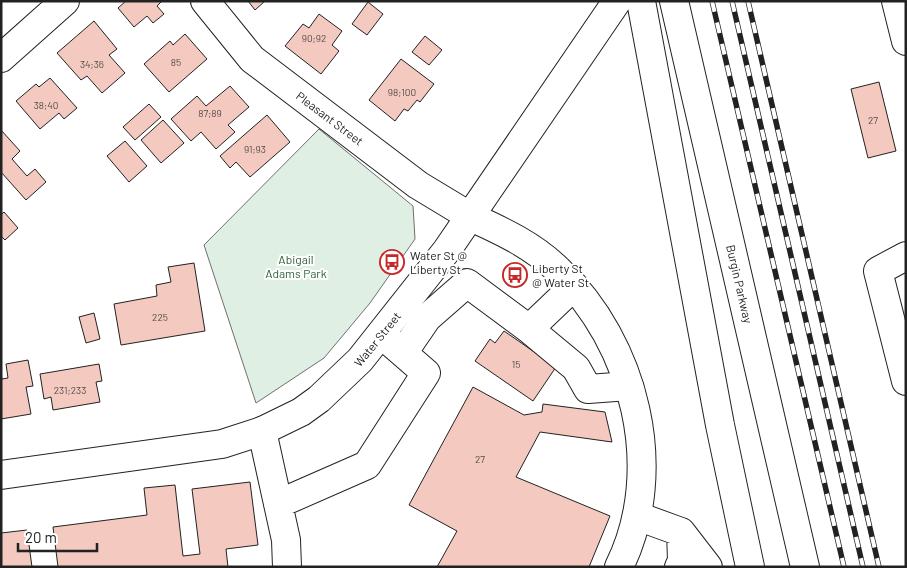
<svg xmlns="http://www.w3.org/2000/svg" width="907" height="568" viewBox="0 0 907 568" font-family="Barlow,sans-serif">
  <rect width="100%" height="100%" fill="#fff"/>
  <!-- green -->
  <path fill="#e0efe3" stroke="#6f6f6f" d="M319 129 413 206 415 239 370 303 324 358 256 403 204 245Z"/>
  <!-- building -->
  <path fill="#f3c9c0" stroke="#222" d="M126 1H162L157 6 164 14 153 23 147 16 134 27 118 8Z
    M248 1H265L255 10Z
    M368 2 383 14 367 35 352 24Z
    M319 14 342 31 332 45 339 51 321 74 285 46 303 24 309 28Z
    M94 21 117 49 109 55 125 73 102 93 87 76 81 80 57 53Z
    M185 34 207 59 169 92 144 64 170 41 173 45Z
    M425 36 442 50 429 65 412 52Z
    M401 59 434 84 420 102 417 100 408 111 404 109 395 121 369 100Z
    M50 78 77 108 64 119 59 113 40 129 16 101 36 84 39 87Z
    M879 82 896 151 868 158 851 89Z
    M230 86 249 107 228 125 235 132 216 149 201 132 191 141 171 119 197 96 206 106Z
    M149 104 161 117 135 140 123 127Z
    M267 115 290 142 250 177 236 162 230 168 220 156Z
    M163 120 184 143 161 163 141 140Z
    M1 130 20 151 12 159 27 176 35 169 46 182 26 200 1 172Z
    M125 141 147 166 129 182 107 156Z
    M4 212 18 228 5 240 1 236V215Z
    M194 263 205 331 121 345 114 304 157 296 156 285 171 282 168 267Z
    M94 313 100 339 86 343 79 317Z
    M504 331 556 367 533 401 475 361 490 339 495 343Z
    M28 360 33 386 26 387 31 414 1 419V374L2 379 8 378 6 364Z
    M99 364 102 381 96 382 100 402 53 410 51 397 44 399 40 374Z
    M473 387 524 415 542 412 543 404 605 412 612 442 540 432 516 477 610 516 589 567H437L457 531 409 505Z
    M250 482 258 545 226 549 228 567H58L53 527 147 515 144 488 175 485 183 556 200 554 192 489Z
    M27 530 32 567H1V533Z"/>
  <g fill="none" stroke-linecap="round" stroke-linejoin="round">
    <defs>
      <path id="minor" d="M205 1 252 59 418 185 471 217
        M896 1 906 41
        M1 58 65 1
        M906 256 878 271 906 381
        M529 329 576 368 588 389 629 386
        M403 353 427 318 467 283 529 329 574 286
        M262 431 286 540 287 567
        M278 504 367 465 426 373 381 334
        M637 516 681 532 708 567
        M679 567 682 561 681 532"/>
      <path id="major" d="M641 1 720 425 750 567
        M674 1 805 567
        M471 217C502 231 534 246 558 270 635 343 667 470 619 567
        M1 475 222 444 262 431 301 412 319 399 360 360 447 250 617 1"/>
    </defs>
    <!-- minor casing -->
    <use href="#minor" stroke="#222" stroke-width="30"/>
    <!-- major casing -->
    <use href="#major" stroke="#222" stroke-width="30"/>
    <!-- minor -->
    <use href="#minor" stroke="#fff" stroke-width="28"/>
    <!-- major -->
    <use href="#major" stroke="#fff" stroke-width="28"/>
    <defs>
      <path id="rail" d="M712 1 844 567
        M732 1 863 567
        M748 1 879 567"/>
    </defs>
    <!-- rail casing -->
    <use href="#rail" stroke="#222" stroke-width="5.5"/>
    <!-- rail -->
    <use href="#rail" stroke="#fff" stroke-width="4" stroke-dasharray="11" stroke-linecap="butt"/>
  </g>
  <!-- icons -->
  <defs>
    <symbol id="bus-ring" viewBox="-11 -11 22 22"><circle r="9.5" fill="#fff" stroke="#c62828" stroke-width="1.5"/><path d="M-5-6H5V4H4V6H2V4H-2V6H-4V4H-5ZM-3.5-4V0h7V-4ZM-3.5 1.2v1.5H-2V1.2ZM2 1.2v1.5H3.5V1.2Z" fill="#c62828"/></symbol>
  </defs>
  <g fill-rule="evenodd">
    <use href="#bus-ring" x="378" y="248" width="28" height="28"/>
    <use href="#bus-ring" x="501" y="261" width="28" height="28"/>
  </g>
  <g text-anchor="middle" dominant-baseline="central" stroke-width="4" stroke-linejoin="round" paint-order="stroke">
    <!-- number labels -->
    <g font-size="10" fill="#564c4a">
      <text x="314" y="38">90;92</text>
      <text x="176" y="62">85</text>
      <text x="92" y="64">34;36</text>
      <text x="402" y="92">98;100</text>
      <text x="46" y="105">38;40</text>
      <text x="210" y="113">87;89</text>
      <text x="873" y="120">27</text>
      <text x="255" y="149">91;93</text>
      <text x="160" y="317">225</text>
      <text x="516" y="364">15</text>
      <text x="70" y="390">231;233</text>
      <text x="480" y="459">27</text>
    </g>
    <!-- street labels -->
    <g font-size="12" fill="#222" stroke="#fff">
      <text transform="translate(330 118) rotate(37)">Pleasant Street</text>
      <text transform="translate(740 284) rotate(77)">Burgin Parkway</text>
      <text transform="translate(377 339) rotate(-51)">Water Street</text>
    </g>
    <!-- poi labels -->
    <g font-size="12" fill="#222" stroke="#fff" text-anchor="start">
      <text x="410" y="255">Water St @<tspan x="410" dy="14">Liberty St</tspan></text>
      <text x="532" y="268">Liberty St<tspan x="532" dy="14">@ Water St</tspan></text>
    </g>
    <!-- park labels -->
    <g font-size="12" fill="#2f5e38" stroke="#fff">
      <text x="296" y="259">Abigail<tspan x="296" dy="14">Adams Park</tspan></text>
    </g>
  </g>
  <!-- border -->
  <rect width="907" height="568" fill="none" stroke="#222222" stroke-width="5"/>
  <!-- scale -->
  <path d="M18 543v8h79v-8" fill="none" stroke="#222222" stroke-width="2.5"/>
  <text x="25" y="543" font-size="15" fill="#222222" stroke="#ffffff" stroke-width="4" paint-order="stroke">20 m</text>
</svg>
